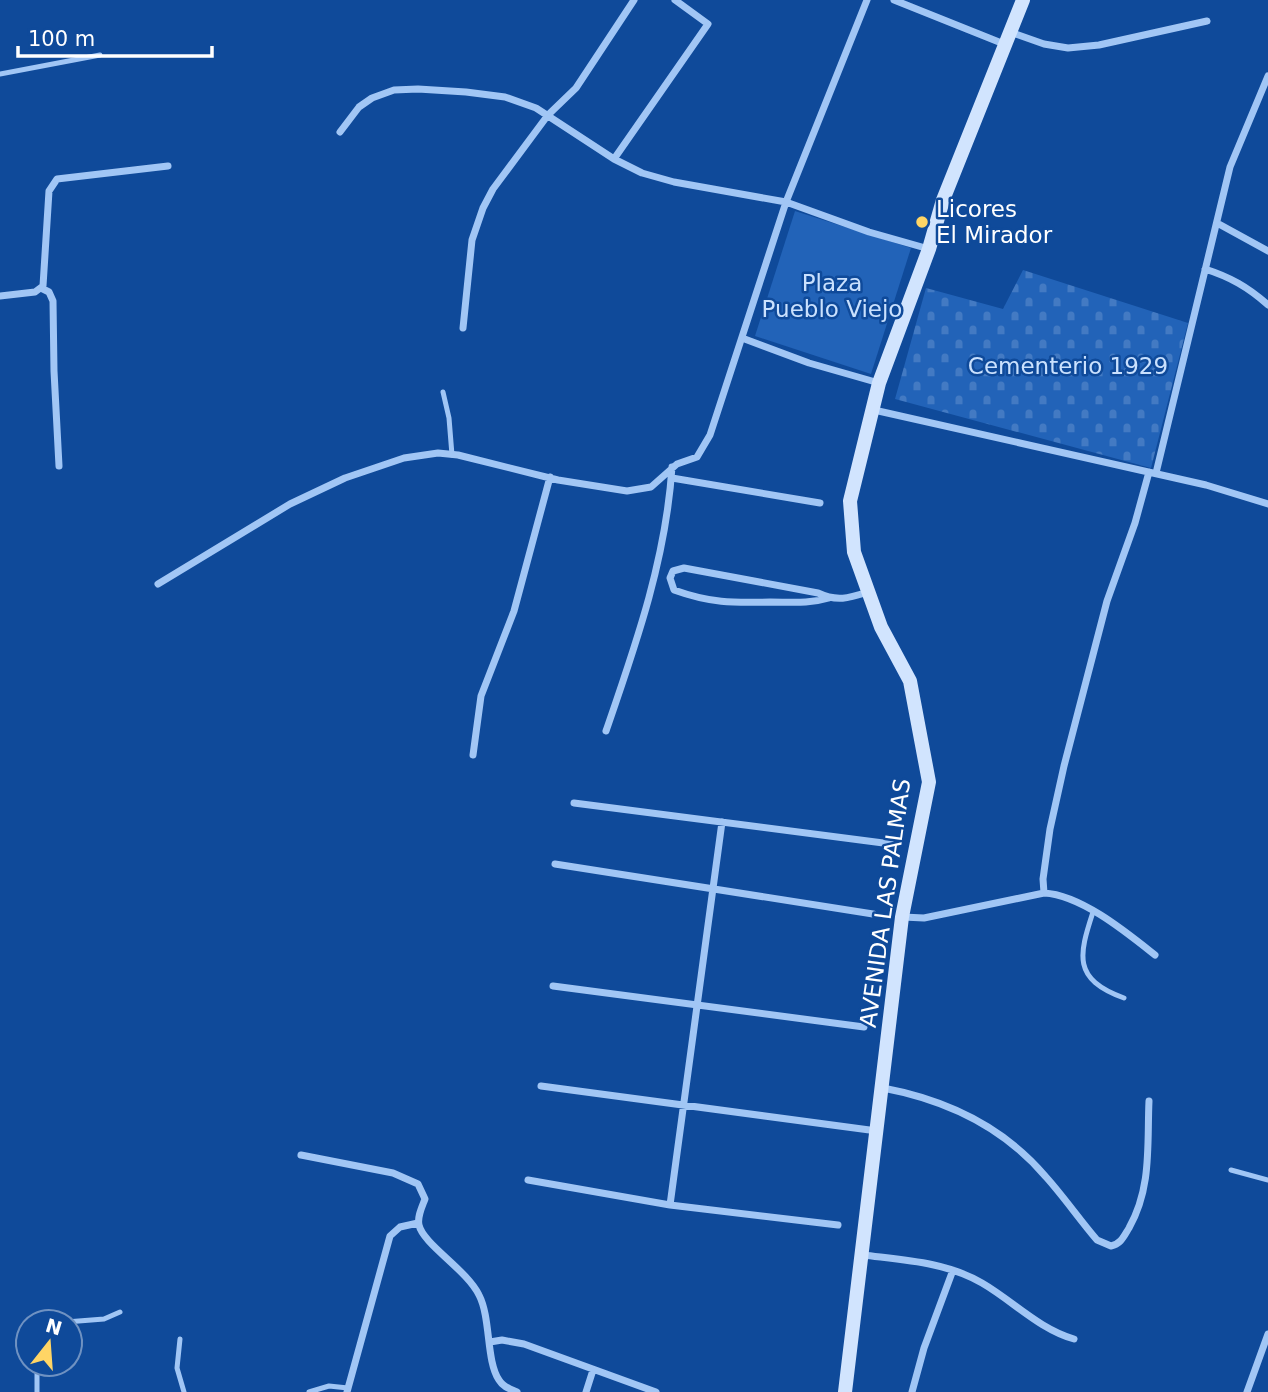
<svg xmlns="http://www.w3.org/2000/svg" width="1268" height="1392" viewBox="0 0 1268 1392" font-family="'DejaVu Sans',sans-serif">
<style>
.cemetery{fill:url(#cemetery-stones)}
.park{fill:#2263b8}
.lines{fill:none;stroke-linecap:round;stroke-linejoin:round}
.lane{stroke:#a1c6f5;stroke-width:5}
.street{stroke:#a1c6f5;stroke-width:7}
.secondary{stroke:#d1e4fe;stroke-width:14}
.poi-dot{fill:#ffd565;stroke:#0f4a9a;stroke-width:2.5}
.labels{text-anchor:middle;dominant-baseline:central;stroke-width:5;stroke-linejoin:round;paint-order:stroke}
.poi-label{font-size:23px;fill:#fff;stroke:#0f4a9a;text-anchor:start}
.park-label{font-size:23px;fill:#cae1fe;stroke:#0f4a9a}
.street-label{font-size:23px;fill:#fff;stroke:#0f4a9a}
</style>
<defs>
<pattern id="cemetery-stones" width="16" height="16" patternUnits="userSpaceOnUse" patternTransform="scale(1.75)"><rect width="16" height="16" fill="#2263b8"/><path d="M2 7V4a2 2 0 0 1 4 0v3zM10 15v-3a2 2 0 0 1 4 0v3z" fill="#437ac3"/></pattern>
</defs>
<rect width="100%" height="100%" fill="#0f4a9a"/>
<path class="cemetery" d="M 1023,270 L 1188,323 L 1151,468 L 895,399 L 926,288 L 1003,309 Z"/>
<path class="park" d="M 795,211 L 911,248 L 871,374 L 755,336 Z"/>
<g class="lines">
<path class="lane" d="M 0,74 L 100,55
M 443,392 L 449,418 L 452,455
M 1093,912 C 1079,955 1072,979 1124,998
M 1231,1170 L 1268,1180
M 66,1322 L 104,1319 L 120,1312
M 180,1339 L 177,1368 L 184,1392
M 37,1392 L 37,1364
M 309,1392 L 329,1386 L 348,1388"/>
<path class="street" d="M 894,0 L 1004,44
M 1010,32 L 1044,44 L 1068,48 L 1099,45 L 1207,21
M 340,132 L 359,107 L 372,98 L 394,90 L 418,89 L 466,92 L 505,97 L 536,108 L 614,159 L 642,173 L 674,182 L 786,202 L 869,232 L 929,249
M 614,159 L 708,24 L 675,0
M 1217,223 L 1268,251
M 1205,269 C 1230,277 1248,287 1268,305
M 41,288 L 49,292 L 53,301 L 54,371 L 59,466
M 0,296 L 35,292 L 43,286 L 49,191 L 57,179 L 168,166
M 463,328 L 472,240 L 483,208 L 493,189 L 548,115 L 576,88 L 634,0
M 742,338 L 809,363 L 879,383
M 874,410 L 1206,485 L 1268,504
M 1156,473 L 1230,167 L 1268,76
M 672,478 L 820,503
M 158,584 L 290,504 L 345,478 L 404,458 L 438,453 L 458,455 L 558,480 L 627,491 L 651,487 L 677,464 L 697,457 L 710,435 L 786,202 L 867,0
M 829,598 C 809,604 791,602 770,602 C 732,603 710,603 674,590 L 670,578 L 673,571 L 684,568 L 818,593 C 837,602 849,598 868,592
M 606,731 C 636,644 666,559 672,467
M 473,755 L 481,696 L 514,611 L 550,477
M 574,803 L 891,844
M 555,864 L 873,914
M 1044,893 L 1043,879 L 1050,829 L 1064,766 L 1107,601 L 1135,523 L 1149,472
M 903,917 L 924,918 L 1044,893 C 1081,895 1126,932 1155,955
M 553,986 L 864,1027
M 541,1086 L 877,1131
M 883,1088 C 947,1100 1003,1126 1046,1177 C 1064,1197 1079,1219 1097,1240 L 1111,1246 C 1121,1244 1124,1236 1129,1228 C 1152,1187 1147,1145 1149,1101
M 301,1155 L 393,1173 L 418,1184 L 425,1199 C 422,1207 417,1217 419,1225 C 423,1244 467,1270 479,1295 C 491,1318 486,1361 499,1380 C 503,1387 510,1389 517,1392
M 528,1180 L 670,1205 L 838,1225
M 670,1205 L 722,822
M 863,1255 C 903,1260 946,1262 982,1283 C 1013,1301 1039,1329 1074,1339
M 490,1342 L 502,1340 L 524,1344 L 656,1392
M 347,1392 L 390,1236 L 400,1227 L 418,1223
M 586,1392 L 593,1370
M 912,1392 L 924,1348 L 953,1270
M 1247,1392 L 1268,1334"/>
<path class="secondary" d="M 845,1392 L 902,917 L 929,782 L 910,681 L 881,627 L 854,552 L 850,501 L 879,383 L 929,249 L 943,200 L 1023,0"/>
</g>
<circle class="poi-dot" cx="922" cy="222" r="7"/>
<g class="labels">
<g class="poi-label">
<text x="936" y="209">Licores<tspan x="936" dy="26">El Mirador</tspan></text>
</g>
<g class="park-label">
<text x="832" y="283">Plaza<tspan x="832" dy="26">Pueblo Viejo</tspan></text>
<text x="1068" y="366">Cementerio 1929</text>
</g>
<g class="street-label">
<text transform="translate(885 903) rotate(-82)">AVENIDA LAS PALMAS</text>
</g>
</g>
<g transform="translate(49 1343) rotate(17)"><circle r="33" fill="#0f4a9a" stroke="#6f92c2" stroke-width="2"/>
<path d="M0-5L12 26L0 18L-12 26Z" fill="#ffd565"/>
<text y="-10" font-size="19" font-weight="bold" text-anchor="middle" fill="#ffffff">N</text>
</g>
<path d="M18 46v10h194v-10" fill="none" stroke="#ffffff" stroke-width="3.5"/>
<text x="28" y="46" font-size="21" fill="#ffffff" stroke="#0f4a9a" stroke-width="5" paint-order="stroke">100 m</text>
</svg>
